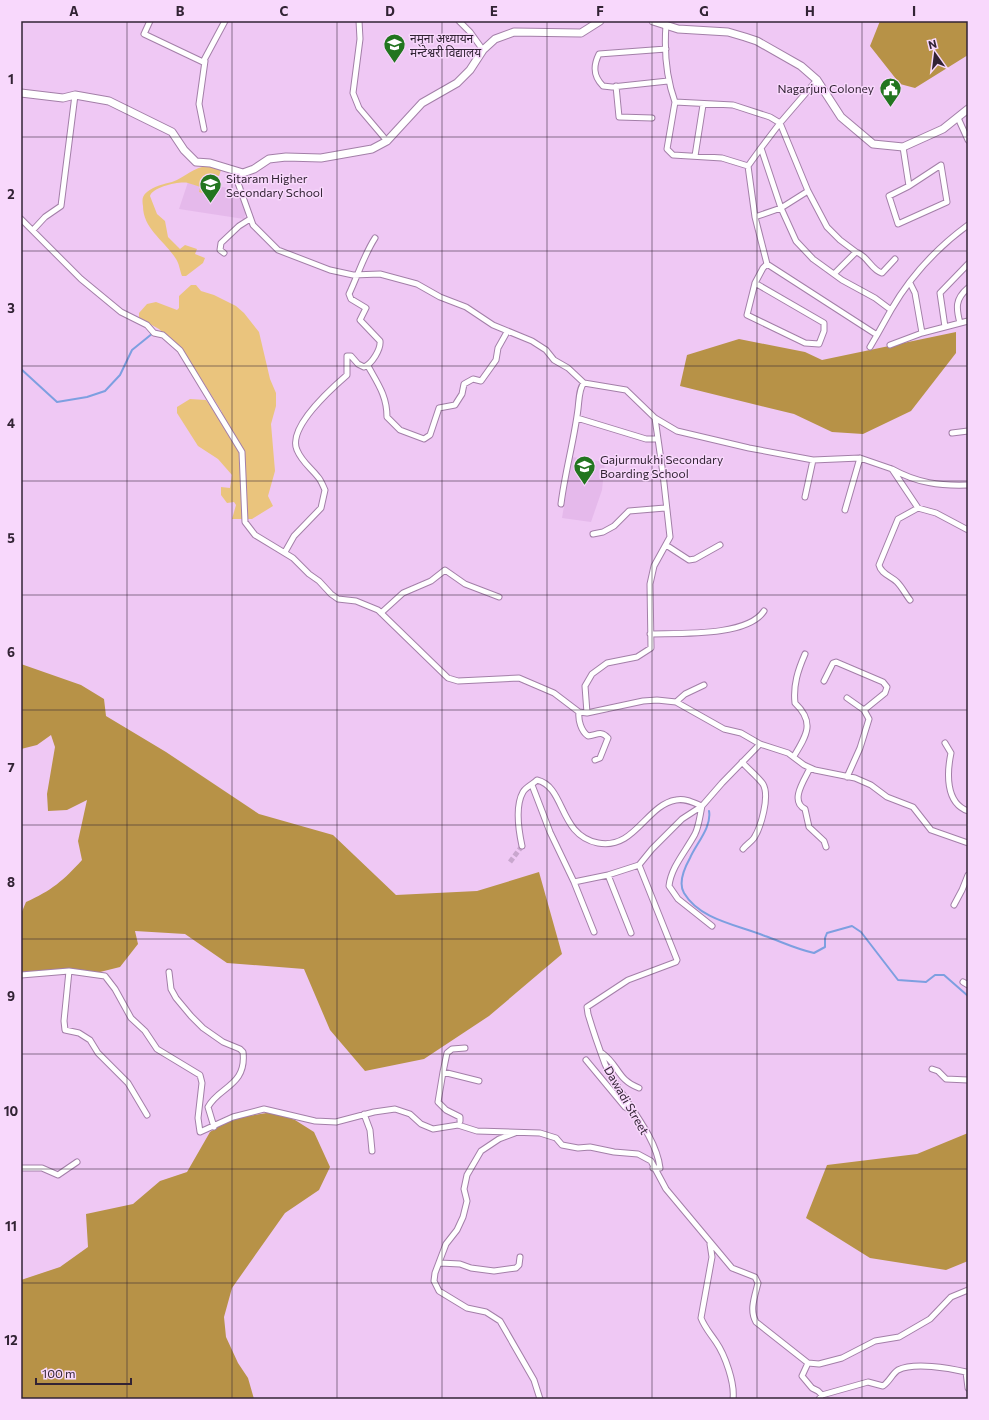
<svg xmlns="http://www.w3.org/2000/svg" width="989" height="1420" viewBox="0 0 989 1420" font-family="Commissioner,'Noto Sans Devanagari',sans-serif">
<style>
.built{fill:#e5b9eb}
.green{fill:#eac47d}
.forest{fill:#b79247}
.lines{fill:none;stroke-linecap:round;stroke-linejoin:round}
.stream{stroke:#7d9fe0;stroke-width:2}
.minor-tunnel{stroke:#c9a7ce;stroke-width:5;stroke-dasharray:5 2.5;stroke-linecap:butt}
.minor-casing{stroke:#a37fa8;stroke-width:7}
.secondary-casing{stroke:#a37fa8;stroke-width:9}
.minor{stroke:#fff;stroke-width:5}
.secondary{stroke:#fff;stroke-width:7}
.grid{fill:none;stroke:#322334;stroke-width:1;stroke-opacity:0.55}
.labels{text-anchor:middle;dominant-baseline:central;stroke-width:3;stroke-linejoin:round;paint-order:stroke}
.poi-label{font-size:12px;fill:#322334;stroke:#f8d8fc;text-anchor:start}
.street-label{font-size:12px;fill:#322334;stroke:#f8d8fc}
.neatline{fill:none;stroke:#322334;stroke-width:1.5}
.grid-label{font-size:13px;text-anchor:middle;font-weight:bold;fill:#322334}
</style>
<rect width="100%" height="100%" fill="#efc8f4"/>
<path class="built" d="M 188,182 L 201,187 L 199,192 L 213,196 L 216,185 L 237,191 L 241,196 L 246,212 L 244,219 L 179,209 Z
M 572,457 L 605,462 L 602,490 L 591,522 L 562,518 Z"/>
<path class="green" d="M 208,166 L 221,170 L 219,176 L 207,174 L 206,181 L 217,184 L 213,196 L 199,192 L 200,187 C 197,186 192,184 188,183 C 179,181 153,187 150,196 L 157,214 L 165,221 L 168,237 L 180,249 L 185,245 L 197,249 L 195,254 L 205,258 L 203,263 L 186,276 L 182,276 C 180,271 179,263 176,259 C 165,241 143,229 143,206 C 142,200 142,196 147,192 C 154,186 164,184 172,182 C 186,177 193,167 208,166 Z
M 191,285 L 196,285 L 201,291 L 214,295 L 236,306 L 244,313 L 259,332 L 270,379 L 276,393 L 276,406 L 271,424 L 275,471 L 268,496 L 273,506 L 252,519 L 232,519 L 236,505 L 234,502 L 227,503 L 221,495 L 221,487 L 230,488 L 232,475 L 218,459 L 198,446 L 177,413 L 177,407 L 190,399 L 206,400 L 217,415 L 222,412 L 184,352 L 159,329 L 139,318 L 139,313 L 147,304 L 156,302 L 177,310 L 179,308 L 179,296 Z"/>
<path class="forest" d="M 880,21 L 968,21 L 968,55 L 915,88 L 900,84 L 870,46 Z
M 956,332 L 956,353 L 911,411 L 863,434 L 832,432 L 794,414 L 680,386 L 687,355 L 739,339 L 805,352 L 822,360 Z
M 21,664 L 81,685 L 104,699 L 106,716 L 166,752 L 259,814 L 333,835 L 396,895 L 477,891 L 539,872 L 562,954 L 489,1016 L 424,1059 L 365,1071 L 330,1030 L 304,969 L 227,963 L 185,934 L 135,931 L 138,944 L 120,967 L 100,972 L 46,972 L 21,976 L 21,914 L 26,902 C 51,891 64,880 82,860 L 78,841 L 87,800 L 67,810 L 48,811 L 47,794 L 55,747 L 51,735 L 37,745 L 21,749 Z
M 273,1112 L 295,1120 L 314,1132 L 330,1167 L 319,1190 L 285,1213 L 232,1288 L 224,1317 L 226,1337 L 238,1363 L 248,1378 L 254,1399 L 21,1399 L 21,1280 L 60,1267 L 88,1247 L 86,1214 L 133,1204 L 160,1181 L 187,1172 L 210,1132 L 230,1119 Z
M 968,1133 L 968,1261 L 946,1270 L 870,1258 L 806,1218 L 827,1165 L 917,1154 Z"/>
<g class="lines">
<path class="stream" d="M 21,369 L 57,402 L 87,397 L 105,391 L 120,375 L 132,350 L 153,333
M 709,811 C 712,827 696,844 690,858 C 685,867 678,883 684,893 C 700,920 738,925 765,936 C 782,942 796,949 814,953 L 825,947 L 825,938 L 827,933 L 852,926 L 861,932 L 898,980 L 926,982 L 935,975 L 944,975 L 968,996"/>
<path class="minor-tunnel" d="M 510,862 L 522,846"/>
<defs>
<path id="minor" d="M 150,21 L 144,34 L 203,62 L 225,21
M 359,21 L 360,39 L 353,93 L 359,108 L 387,141
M 459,21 L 470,32 L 483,50
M 666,25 C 664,52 666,77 675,102 L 733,105 L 770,117 L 780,123 L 808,191
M 666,49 L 599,54 C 593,66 593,76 603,86 L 612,87 L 668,81
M 616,86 L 619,117 L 652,118
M 675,102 L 667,149 L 673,155 L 722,158 L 748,166
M 958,118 L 968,140
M 204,129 L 199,104 L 205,61
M 903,147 L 909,186 L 889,196 L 898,224 L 947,202 L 941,165 L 909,186
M 761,148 L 780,123 L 817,80
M 695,156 L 703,105
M 240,172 L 238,183 L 253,225 L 278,250 L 330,270 L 353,275 L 380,274 L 417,284 L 440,297 L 466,307 L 493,325 L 532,341 L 546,350 L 554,360 L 568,368 L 584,383 L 626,390 L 655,418 L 677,431 L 749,448 L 813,460 L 860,458 L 892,469
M 755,217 L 748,166 L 761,148 L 781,208 L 808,191 L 827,227 L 840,240 L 856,252 L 834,274
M 21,219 L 81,279 L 121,312 L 147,325 L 154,333 L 163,335 L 180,350 L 242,452 L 245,522 L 255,535 L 293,558 L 309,574 L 319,581 L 331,594 L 338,599 L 356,601 L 378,610 L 448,678 L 458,681 L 519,678 L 554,693 L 579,712 L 587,713 L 643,701 L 657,700 L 676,702 L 724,729 L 741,733 L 760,744 L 788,753 L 804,765 L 815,770 L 855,778 L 871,785 L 887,797 L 913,807 L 931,830 L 968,843
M 33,230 L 45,217 L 61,206 L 75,95
M 856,252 C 868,256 871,270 882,273 L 895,259
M 224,253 L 220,250 L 221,243 L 239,226 L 250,219
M 755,283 L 747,315 L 805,343 L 819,344 L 824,331 L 824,323 L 755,283 L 763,268 L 767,264
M 910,283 L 915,293 L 922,333
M 960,323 C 956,308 955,299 968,288
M 945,327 L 940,293 L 968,264
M 877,335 L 891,310
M 890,345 L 922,333 L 968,321
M 870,347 L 877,335 L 767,264 L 755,217 L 781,208 L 796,241 L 813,259 L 842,280 L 875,298 L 891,310 C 910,277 938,247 968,225
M 368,366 C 378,384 387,396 387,417 L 400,430 L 424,439 L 430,435 L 439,408 L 455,405 L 462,394 L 464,384 L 473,379 L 481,381 L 496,360 L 498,348 L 507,332
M 577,418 L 646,439 L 657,439
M 952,433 L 968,431
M 968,485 C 940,486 917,483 892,469 L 918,508 L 936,513 L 968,530
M 805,497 L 813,460
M 561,504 C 565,472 574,441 578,409 C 579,401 579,388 584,383
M 845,510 L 860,458
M 593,534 L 603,532 L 614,526 L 629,511 L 665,508
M 666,545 L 689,560 L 695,559 L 720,545
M 285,552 L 294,536 L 321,508 L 325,490 C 323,486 321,480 318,477 C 310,467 302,462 297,450 C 287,428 332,388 347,375 L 347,356 L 351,356 L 358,364 L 364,367 C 372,364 381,349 380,341 L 360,320 L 366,308 L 351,299 L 349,294 C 358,275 364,255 375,238
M 910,600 C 906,595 902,587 897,582 C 891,576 881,574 879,565 L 898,519 L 918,508
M 381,613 L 403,593 L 431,581 L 445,570 L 465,584 L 499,597
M 650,634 C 678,633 747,637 764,611
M 824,681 L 833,663 L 836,662 L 883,682 L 887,687 L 885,693 L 864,710
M 847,698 L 864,710 L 869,719 L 860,748 L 847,777
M 676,702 L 685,694 L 704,685
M 579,712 C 578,720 581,731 588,736 C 597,735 601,730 608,738 L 600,758 L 595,760
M 587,713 L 585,686 L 592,674 L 607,663 L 637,657 L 651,648 L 650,584 L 654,566 L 670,537 L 663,474 L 655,418
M 945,743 L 951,753 C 947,772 945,803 968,811
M 794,756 C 807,735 815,722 795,703 C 793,685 798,670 805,654
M 742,762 C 748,769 758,777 763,784 C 770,796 761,827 754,838 C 751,842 746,845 743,849
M 810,768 C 805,779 789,801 805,809 L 809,827 L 824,841 L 826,847
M 532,785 L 550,832 L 574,882 L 608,875 L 639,865
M 522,846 C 519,832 515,806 523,792 C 526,787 532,785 537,780 C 566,787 558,835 598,843 C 635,850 646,805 676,800 C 686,798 694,803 702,806 C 700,815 699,826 695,834 C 686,851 671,867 669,886 L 678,899 L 712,926
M 608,875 L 631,933
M 574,882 L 594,932
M 954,905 L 962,890 L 968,875
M 69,971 L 64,1021 L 65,1030 L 79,1033 L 90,1040 L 98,1053 L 128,1083 L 147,1115
M 169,972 L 171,989 L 176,998 L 191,1016 L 203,1028 L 223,1042 L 240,1049 L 243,1052 C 247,1086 218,1087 208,1107 L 214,1127
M 21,975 L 69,971 L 105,976 L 115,989 L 131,1018 L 145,1031 L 157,1049 L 200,1075 L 202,1083 L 198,1118 L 200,1132 L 233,1117 L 264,1109 L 315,1121 L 336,1122 L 374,1112 L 395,1109 L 410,1114 L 421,1124 L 433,1129 L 458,1125 L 477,1131 L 540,1133 L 556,1138 L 562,1145 L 578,1148 L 590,1147 L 614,1152 L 638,1154 L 651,1161 L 666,1189 L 732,1268 L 755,1277 L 758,1283 C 755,1296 749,1310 756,1322 L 808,1363 L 819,1364 L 842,1358 L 875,1341 L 899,1337 L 930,1319 L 951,1297 L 968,1290
M 963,982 L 968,985
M 602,1053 C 619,1065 617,1080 639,1088
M 586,1060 L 625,1107 L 634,1112
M 932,1069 L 938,1071 L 946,1079 L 968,1080
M 443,1072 L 447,1053 L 452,1049 L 465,1048
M 364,1114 L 370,1130 L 372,1151
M 460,1121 L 460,1117 L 446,1110 L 438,1102 L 443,1072 L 479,1081
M 515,1133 L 499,1139 L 481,1151 L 467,1175 L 464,1189 L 467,1201 L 463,1217 L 457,1230 L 446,1244 L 435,1273 L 434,1281 L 439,1291 L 467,1308 L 486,1312 L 500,1321 L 534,1380 L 540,1399
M 21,1168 L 42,1168 L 58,1175 L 77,1162
M 653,1168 L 660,1168 C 656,1133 619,1096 605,1064 C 599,1048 593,1031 588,1014 L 587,1007 L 628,980 L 676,962 L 677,960 L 639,865 L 652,849 L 682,819 L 702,806 L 722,783 L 760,744
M 710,1244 L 712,1257 L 701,1318 C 705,1328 710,1333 716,1342 C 725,1355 735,1383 733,1399
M 440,1263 L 460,1264 L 471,1268 L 494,1271 L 516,1268 L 519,1265 L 520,1257
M 808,1363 L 802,1376 L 812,1388 L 818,1391 L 822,1395
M 819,1399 L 822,1395 L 868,1382 L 883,1386 C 890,1381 892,1374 898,1370 C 914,1362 949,1368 966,1372 L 968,1388"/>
<path id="secondary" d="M 653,21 L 678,29 L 728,32 L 745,37 L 757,41 L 801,66 L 817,80 L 841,117 L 873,144 L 903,147 L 943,129 L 968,109
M 21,93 L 63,98 L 75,95 L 109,101 L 172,132 L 184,150 L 196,162 L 210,163 L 243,173 L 254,169 L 269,159 L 286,157 L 321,158 L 372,149 L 387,141 L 422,103 L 457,83 L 470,70 L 483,50 L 495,39 L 514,32 L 581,33 L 600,21"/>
</defs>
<use href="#minor" class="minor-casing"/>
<use href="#secondary" class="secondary-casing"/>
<use href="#minor" class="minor"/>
<use href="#secondary" class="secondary"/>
</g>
<path class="grid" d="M 127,21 L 127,1399M 232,21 L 232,1399M 337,21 L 337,1399M 442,21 L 442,1399M 547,21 L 547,1399M 652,21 L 652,1399M 757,21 L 757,1399M 862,21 L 862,1399M 21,137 L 968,137M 21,251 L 968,251M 21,366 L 968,366M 21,481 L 968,481M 21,595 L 968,595M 21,710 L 968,710M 21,825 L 968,825M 21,939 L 968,939M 21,1054 L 968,1054M 21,1169 L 968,1169M 21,1283 L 968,1283"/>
<defs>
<symbol id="school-pin" viewBox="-11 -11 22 30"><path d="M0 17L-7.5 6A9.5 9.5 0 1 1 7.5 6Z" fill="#22751f" stroke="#f8d8fc"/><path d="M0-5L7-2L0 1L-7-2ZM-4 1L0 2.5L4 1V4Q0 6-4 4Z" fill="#fff"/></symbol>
<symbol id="civic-pin" viewBox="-11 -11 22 30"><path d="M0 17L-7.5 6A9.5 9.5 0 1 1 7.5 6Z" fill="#22751f" stroke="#f8d8fc"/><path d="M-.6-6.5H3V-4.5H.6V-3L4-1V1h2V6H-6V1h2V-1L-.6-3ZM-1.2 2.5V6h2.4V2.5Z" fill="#fff"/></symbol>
</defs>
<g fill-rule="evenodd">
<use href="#school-pin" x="382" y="32" width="25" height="34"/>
<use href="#civic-pin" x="878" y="76" width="25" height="34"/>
<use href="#school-pin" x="198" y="172" width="25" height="34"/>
<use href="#school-pin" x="572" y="454" width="25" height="34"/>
</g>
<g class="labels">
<g class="poi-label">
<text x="410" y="38">नमुना अध्यायन<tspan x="410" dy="14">मन्टेश्वरी विद्यालय</tspan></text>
<text x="874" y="88" text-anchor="end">Nagarjun Coloney</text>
<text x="226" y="178">Sitaram Higher<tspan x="226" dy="14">Secondary School</tspan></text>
<text x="600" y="459">Gajurmukhi Secondary<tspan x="600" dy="14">Boarding School</tspan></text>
</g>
<g class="street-label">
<text transform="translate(627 1100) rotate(60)">Dawadi Street</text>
</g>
</g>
<rect width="989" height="1420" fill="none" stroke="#f8d8fc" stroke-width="44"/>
<g transform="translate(935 54) rotate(346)" stroke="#f8d8fc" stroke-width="3" paint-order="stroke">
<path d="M0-3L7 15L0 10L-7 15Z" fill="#322334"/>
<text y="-6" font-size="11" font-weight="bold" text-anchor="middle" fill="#322334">N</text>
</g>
<path d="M36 1378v6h95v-6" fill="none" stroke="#322334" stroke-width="2"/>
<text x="42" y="1378" font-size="12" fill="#322334" stroke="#f8d8fc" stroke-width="3" paint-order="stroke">100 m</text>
<rect x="22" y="22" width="945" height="1376" class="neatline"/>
<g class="grid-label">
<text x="74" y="16">A</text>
<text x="180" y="16">B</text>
<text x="284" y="16">C</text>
<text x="390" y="16">D</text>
<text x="494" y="16">E</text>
<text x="600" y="16">F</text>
<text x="704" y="16">G</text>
<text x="810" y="16">H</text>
<text x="914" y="16">I</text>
<text x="11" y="84">1</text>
<text x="11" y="199">2</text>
<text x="11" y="313">3</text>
<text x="11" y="428">4</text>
<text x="11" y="543">5</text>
<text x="11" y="657">6</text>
<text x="11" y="772">7</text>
<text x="11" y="887">8</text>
<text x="11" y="1001">9</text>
<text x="11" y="1116">10</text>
<text x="11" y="1231">11</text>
<text x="11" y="1345">12</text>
</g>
</svg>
